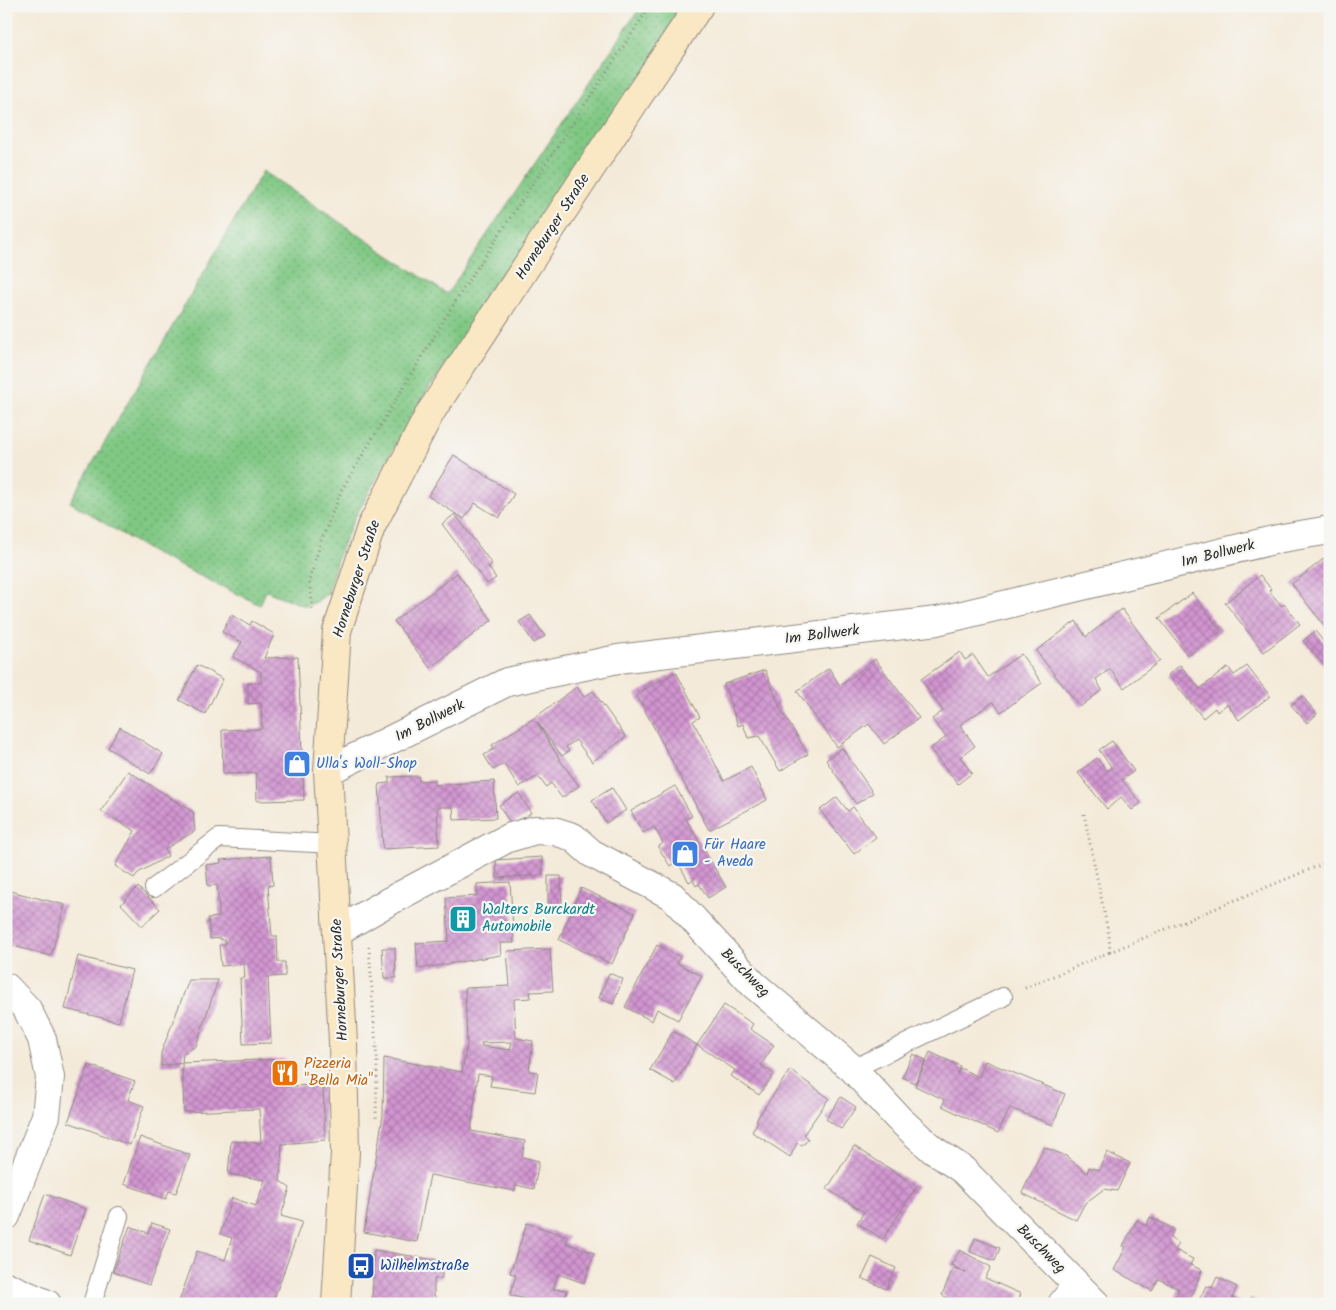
<svg xmlns="http://www.w3.org/2000/svg" width="1336" height="1310" viewBox="0 0 1336 1310" font-family="Kalam,sans-serif">
<style>
.grass{fill:url(#grass-dots);stroke:#567a58}
.building{fill:url(#building-cross-hatch);fill-rule:evenodd}
.lines{fill:none;stroke-linecap:round;stroke-linejoin:round}
.lane-casing{stroke:#908a82;stroke-width:20}
.street-casing{stroke:#908a82;stroke-width:30}
.secondary-casing{stroke:#908a82;stroke-width:30}
.path{stroke:#908a82;stroke-width:3;stroke-dasharray:1 4;stroke-linecap:butt}
.lane{stroke:#fff;stroke-width:18}
.street{stroke:#fff;stroke-width:28}
.secondary{stroke:#fae7c3;stroke-width:28}
.labels{text-anchor:middle;dominant-baseline:central;stroke-width:4.5;stroke-linejoin:round;paint-order:stroke}
.street-label{font-size:15px;fill:#2b2b2b;stroke:#f6f6f2}
.shop-label{font-size:15px;fill:#366cbe;stroke:#f6f6f2;text-anchor:start}
.culture-label{font-size:15px;fill:#0d838f;stroke:#f6f6f2;text-anchor:start}
.food-label{font-size:15px;fill:#c56008;stroke:#f6f6f2;text-anchor:start}
.transit-label{font-size:15px;fill:#164399;stroke:#f6f6f2;text-anchor:start}
</style>
<defs>
<pattern id="grass-dots" width="8" height="8" patternUnits="userSpaceOnUse" patternTransform="scale(1.25)"><rect width="8" height="8" fill="#80c884"/><path d="M2 2h.1M6 6h.1" fill="none" stroke="#69a36c" stroke-width="1.8" stroke-linecap="round"/></pattern>
<pattern id="building-cross-hatch" width="8" height="8" patternUnits="userSpaceOnUse" patternTransform="scale(1.25)"><rect width="8" height="8" fill="#d295d1"/><path d="M0 0l8 8M0 8l8-8" fill="none" stroke="#ab7aaa"/></pattern>
</defs>
<rect width="100%" height="100%" fill="#f6f6f2"/>
<filter id="ink" filterUnits="userSpaceOnUse"><feTurbulence type="fractalNoise" baseFrequency=".02" numOctaves="2"/><feDisplacementMap in="SourceGraphic" scale="10" xChannelSelector="R" yChannelSelector="G"/><feConvolveMatrix kernelMatrix="1 2 1 2 8 2 1 2 1" color-interpolation-filters="sRGB"/></filter>
<filter id="wash" filterUnits="userSpaceOnUse"><feTurbulence type="fractalNoise" baseFrequency=".0096" numOctaves="4" result="noise"/><feDisplacementMap in="SourceGraphic" scale="20" xChannelSelector="R" yChannelSelector="G"/><feGaussianBlur stdDeviation="1.12" result="paint"/><feColorMatrix in="noise" values="0 0 0 0 0 0 0 0 0 0 0 0 0 0 0 0 0 1.4 0 .05"/><feComposite in="paint" operator="in"/></filter>
<g filter="url(#wash)">
<rect width="100%" height="100%" fill="#f4ead9"/>
<path class="grass" d="M 641,6 L 698,6 L 636,96 L 421,400 L 354,519 L 338,556 L 328,593 L 316,602 L 305,606 L 266,591 L 260,605 L 153,553 L 70,502 L 263,171 L 447,294 Z"/>
<g id="blocks">
<path class="building" d="M 454,455 L 514,494 L 499,518 L 475,503 L 464,519 L 428,496 Z
M 455,514 L 492,564 L 488,567 L 496,578 L 487,584 L 442,524 Z
M 1327,556 L 1330,559 L 1330,633 L 1292,584 Z
M 457,573 L 492,620 L 430,668 L 394,621 Z
M 1260,575 L 1271,589 L 1269,591 L 1282,606 L 1284,604 L 1300,624 L 1264,652 L 1225,603 Z
M 1192,593 L 1221,631 L 1188,656 L 1159,618 Z
M 1122,609 L 1160,661 L 1124,688 L 1110,669 L 1096,679 L 1102,690 L 1080,707 L 1036,651 L 1076,621 L 1086,637 Z
M 231,615 L 250,625 L 252,621 L 274,634 L 264,658 L 298,657 L 304,800 L 257,801 L 256,773 L 223,774 L 222,730 L 262,729 L 261,703 L 248,704 L 248,683 L 261,683 L 261,672 L 233,657 L 242,642 L 222,632 Z
M 530,615 L 545,636 L 534,643 L 519,622 Z
M 1315,631 L 1330,649 L 1330,664 L 1326,667 L 1303,641 Z
M 960,652 L 965,660 L 973,655 L 988,677 L 1021,654 L 1042,683 L 1001,712 L 993,702 L 960,725 L 975,746 L 960,757 L 972,773 L 958,784 L 930,749 L 946,737 L 932,719 L 943,711 L 921,679 Z
M 875,659 L 919,718 L 884,744 L 869,724 L 837,747 L 797,691 L 829,668 L 840,686 Z
M 197,665 L 223,679 L 205,714 L 179,700 Z
M 1180,665 L 1200,689 L 1228,667 L 1234,675 L 1247,666 L 1270,696 L 1239,720 L 1227,704 L 1217,712 L 1215,708 L 1203,718 L 1168,675 Z
M 765,670 L 781,710 L 808,754 L 780,771 L 759,736 L 748,738 L 743,724 L 738,726 L 724,684 Z
M 676,672 L 700,717 L 693,721 L 724,781 L 751,767 L 767,800 L 709,830 L 636,694 Z
M 577,687 L 584,697 L 593,691 L 626,737 L 592,762 L 576,740 L 566,747 L 569,751 L 562,756 L 537,722 L 560,760 L 579,786 L 562,798 L 551,783 L 546,787 L 538,776 L 519,787 L 504,764 L 493,770 L 484,755 L 494,749 L 492,745 L 534,718 Z
M 1302,696 L 1317,714 L 1307,723 L 1291,705 Z
M 120,727 L 163,754 L 150,774 L 108,748 Z
M 1112,741 L 1134,771 L 1122,780 L 1141,803 L 1132,810 L 1121,797 L 1107,809 L 1078,773 L 1097,758 L 1107,771 L 1112,768 L 1099,750 Z
M 842,748 L 873,793 L 856,804 L 826,760 Z
M 128,771 L 193,812 L 195,831 L 165,849 L 168,856 L 138,873 L 134,878 L 115,866 L 135,831 L 101,811 Z
M 418,776 L 419,781 L 435,780 L 435,785 L 494,781 L 496,818 L 454,820 L 453,807 L 437,807 L 439,846 L 383,849 L 379,784 L 389,783 L 389,777 Z
M 675,786 L 692,816 L 686,819 L 726,887 L 708,898 L 699,884 L 696,886 L 693,880 L 689,882 L 677,861 L 670,866 L 658,847 L 663,843 L 654,827 L 643,833 L 631,811 Z
M 612,788 L 626,810 L 606,823 L 592,800 Z
M 519,793 L 531,813 L 511,825 L 499,805 Z
M 837,797 L 848,811 L 853,807 L 876,837 L 854,854 L 820,810 Z
M 271,856 L 273,885 L 268,886 L 272,936 L 277,936 L 278,962 L 285,962 L 285,976 L 268,977 L 271,1043 L 243,1044 L 240,978 L 245,978 L 244,964 L 221,966 L 219,945 L 225,945 L 225,940 L 221,940 L 220,938 L 210,939 L 208,918 L 219,917 L 219,912 L 217,885 L 208,886 L 206,865 L 221,863 L 220,860 Z
M 542,857 L 543,875 L 497,878 L 496,860 Z
M 548,876 L 561,876 L 562,907 L 548,907 Z
M 510,882 L 514,943 L 500,943 L 501,955 L 418,969 L 416,943 L 449,941 L 446,898 L 477,896 L 477,884 Z
M 138,887 L 160,909 L 142,926 L 121,904 Z
M 581,888 L 635,913 L 612,964 L 559,940 Z
M 6,890 L 65,905 L 51,956 L 6,944 Z
M 657,945 L 680,957 L 677,963 L 702,976 L 678,1020 L 657,1009 L 652,1021 L 625,1007 Z
M 382,948 L 395,948 L 396,978 L 384,978 Z
M 550,949 L 553,991 L 530,992 L 531,998 L 514,999 L 516,1038 L 533,1041 L 529,1071 L 538,1072 L 535,1092 L 490,1086 L 492,1076 L 478,1074 L 471,1131 L 525,1141 L 522,1157 L 539,1161 L 534,1189 L 516,1185 L 515,1191 L 430,1175 L 417,1242 L 364,1232 L 383,1115 L 384,1058 L 462,1072 L 467,1044 L 465,988 L 510,986 L 507,951 ZM 512,1042 L 510,1050 L 482,1046 L 481,1043 Z
M 78,956 L 132,970 L 119,1022 L 65,1009 Z
M 609,973 L 623,979 L 613,1004 L 599,998 Z
M 189,980 L 218,980 L 196,1046 L 183,1053 L 182,1063 L 161,1066 L 161,1053 Z
M 724,1005 L 753,1024 L 750,1029 L 774,1045 L 761,1065 L 774,1074 L 759,1095 L 731,1076 L 735,1070 L 697,1045 Z
M 673,1031 L 697,1045 L 675,1084 L 650,1070 Z
M 930,1052 L 960,1066 L 957,1074 L 960,1068 L 979,1077 L 985,1061 L 1065,1094 L 1053,1125 L 1010,1108 L 998,1133 L 942,1106 L 945,1100 L 915,1086 Z
M 913,1054 L 926,1060 L 915,1083 L 902,1077 Z
M 286,1059 L 288,1086 L 323,1085 L 325,1140 L 282,1144 L 280,1181 L 290,1188 L 281,1216 L 302,1222 L 272,1304 L 178,1304 L 197,1251 L 225,1260 L 232,1238 L 220,1234 L 232,1198 L 256,1206 L 265,1180 L 228,1174 L 231,1141 L 261,1143 L 259,1109 L 184,1112 L 182,1063 Z
M 89,1065 L 135,1081 L 128,1100 L 144,1106 L 130,1145 L 68,1122 Z
M 790,1070 L 829,1098 L 804,1134 L 808,1139 L 805,1143 L 801,1145 L 797,1143 L 790,1157 L 752,1132 L 758,1121 L 756,1120 Z
M 841,1097 L 856,1107 L 841,1129 L 826,1119 Z
M 140,1137 L 190,1155 L 176,1193 L 169,1191 L 166,1199 L 124,1184 Z
M 854,1146 L 917,1186 L 883,1239 L 857,1223 L 864,1212 L 827,1189 Z
M 1044,1147 L 1066,1156 L 1087,1173 L 1089,1167 L 1099,1170 L 1107,1152 L 1130,1163 L 1117,1191 L 1104,1189 L 1085,1203 L 1076,1220 L 1022,1193 Z
M 45,1194 L 86,1209 L 70,1255 L 29,1240 Z
M 1150,1217 L 1174,1229 L 1170,1238 L 1179,1244 L 1175,1250 L 1193,1259 L 1190,1265 L 1202,1270 L 1188,1304 L 1173,1304 L 1179,1289 L 1159,1279 L 1152,1291 L 1114,1270 L 1126,1247 L 1123,1246 L 1137,1220 L 1146,1226 Z
M 152,1223 L 170,1229 L 149,1285 L 113,1272 L 130,1226 L 148,1233 Z
M 527,1223 L 568,1237 L 566,1243 L 594,1253 L 584,1283 L 558,1274 L 553,1289 L 567,1290 L 564,1304 L 543,1304 L 510,1295 L 516,1275 L 510,1273 Z
M 975,1238 L 1000,1248 L 995,1261 L 970,1252 Z
M 374,1250 L 442,1261 L 442,1278 L 434,1279 L 434,1295 L 441,1304 L 372,1304 Z
M 960,1250 L 991,1267 L 985,1278 L 1021,1294 L 1016,1304 L 944,1304 L 944,1301 L 952,1302 L 953,1301 L 942,1295 L 953,1268 L 966,1273 L 951,1265 Z
M 872,1257 L 896,1268 L 886,1289 L 862,1278 Z
M 1217,1277 L 1237,1287 L 1232,1298 L 1245,1304 L 1197,1304 L 1206,1286 L 1212,1288 Z
M 1251,1298 L 1263,1304 L 1248,1304 Z"/>
</g>
</g>
<g filter="url(#ink)">
<use href="#blocks" fill-opacity="0" stroke="#908a82" stroke-width="1"/>
<g class="lines">
<defs>
<path id="lane" d="M 154,888 L 219,838 L 333,844
M 853,1069 L 1003,997
M 92,1304 L 119,1216"/>
<path id="street" d="M 328,771 L 507,682 L 618,659 L 937,621 L 1282,538 L 1330,530
M 338,931 L 388,902 L 508,838 L 535,830 L 554,831 L 573,837 L 591,853 L 672,896 L 753,984 L 853,1069 L 898,1118 L 932,1149 L 963,1170 L 1096,1304
M 6,987 L 27,1009 L 42,1039 L 50,1077 L 46,1116 L 6,1216
M 6,1286 L 47,1304
M 1062,1304 L 1077,1285"/>
<path id="secondary" d="M 336,1304 L 345,1152 L 343,1042 L 328,771 L 337,631 L 371,527 L 430,413 L 637,98 L 699,6"/>
</defs>
<use href="#lane" class="lane-casing"/>
<use href="#street" class="street-casing"/>
<use href="#secondary" class="secondary-casing"/>
<path class="path" d="M 313,609 L 309,582 L 321,541 L 342,489 L 458,297 L 650,6
M 1084,814 L 1109,936 L 1110,952 L 1330,861
M 369,947 L 377,1062 L 376,1120
M 1025,988 L 1110,952"/>
<use href="#lane" class="lane"/>
<use href="#street" class="street"/>
<use href="#secondary" class="secondary"/>
</g>
</g>
<defs>
<symbol id="shop-square" viewBox="-11 -11 22 22"><rect x="-9" y="-9" width="18" height="18" rx="4" fill="#3f7fe0" stroke="#f6f6f2"/><path d="M-5-2.5h2.3a2.7 3.5 0 0 1 5.4 0H5L5.5 6h-11ZM-1.5-2.5h3a1.5 2.3 0 0 0-3 0Z" fill="#fff"/></symbol>
<symbol id="building-square" viewBox="-11 -11 22 22"><rect x="-9" y="-9" width="18" height="18" rx="4" fill="#0f9aa8" stroke="#f6f6f2"/><path d="M-4-6H4V6H1V3H-1V6H-4ZM-2.5-4.3h1.7v1.8h-1.7ZM.8-4.3h1.7v1.8H.8ZM-2.5-1h1.7V.8h-1.7ZM.8-1h1.7V.8H.8Z" fill="#fff"/></symbol>
<symbol id="restaurant-square" viewBox="-11 -11 22 22"><rect x="-9" y="-9" width="18" height="18" rx="4" fill="#e8710a" stroke="#f6f6f2"/><path d="M-5-6h1v4h1v-4h1v4h1v-4h1v5L-1.5 .5V6h-2V.5L-5-1ZM5-6V6H3V1.5H1.5Q1.5-4 5-6Z" fill="#fff"/></symbol>
<symbol id="bus-square" viewBox="-11 -11 22 22"><rect x="-9" y="-9" width="18" height="18" rx="4" fill="#1a4fb4" stroke="#f6f6f2"/><path d="M-5-6H5V4H4V6H2V4H-2V6H-4V4H-5ZM-3.5-4V0h7V-4ZM-3.5 1.2v1.5H-2V1.2ZM2 1.2v1.5H3.5V1.2Z" fill="#fff"/></symbol>
</defs>
<g fill-rule="evenodd">
<use href="#shop-square" x="281" y="748" width="32" height="32"/>
<use href="#shop-square" x="669" y="838" width="32" height="32"/>
<use href="#building-square" x="447" y="903" width="32" height="32"/>
<use href="#restaurant-square" x="269" y="1057" width="32" height="32"/>
<use href="#bus-square" x="345" y="1250" width="32" height="32"/>
</g>
<g class="labels">
<g class="street-label">
<text transform="translate(553 227) rotate(-57)">Horneburger Straße</text>
<text transform="translate(1218 554) rotate(-14)">Im Bollwerk</text>
<text transform="translate(357 579) rotate(-72)">Horneburger Straße</text>
<text transform="translate(822 635) rotate(-7)">Im Bollwerk</text>
<text transform="translate(430 721) rotate(-27)">Im Bollwerk</text>
<text transform="translate(745 973) rotate(45)">Buschweg</text>
<text transform="translate(340 980) rotate(-93)">Horneburger Straße</text>
<text transform="translate(1041 1249) rotate(45)">Buschweg</text>
</g>
<g class="shop-label">
<text x="316" y="764">Ulla's Woll-Shop</text>
<text x="704" y="845">Für Haare<tspan x="704" dy="17">- Aveda</tspan></text>
</g>
<g class="culture-label">
<text x="482" y="910">Walters Burckardt<tspan x="482" dy="17">Automobile</tspan></text>
</g>
<g class="food-label">
<text x="304" y="1064">Pizzeria<tspan x="304" dy="17">"Bella Mia"</tspan></text>
</g>
<g class="transit-label">
<text x="380" y="1266">Wilhelmstraße</text>
</g>
</g>
<rect width="1336" height="1310" fill="none" stroke="#f6f6f2" stroke-width="25"/>
</svg>
